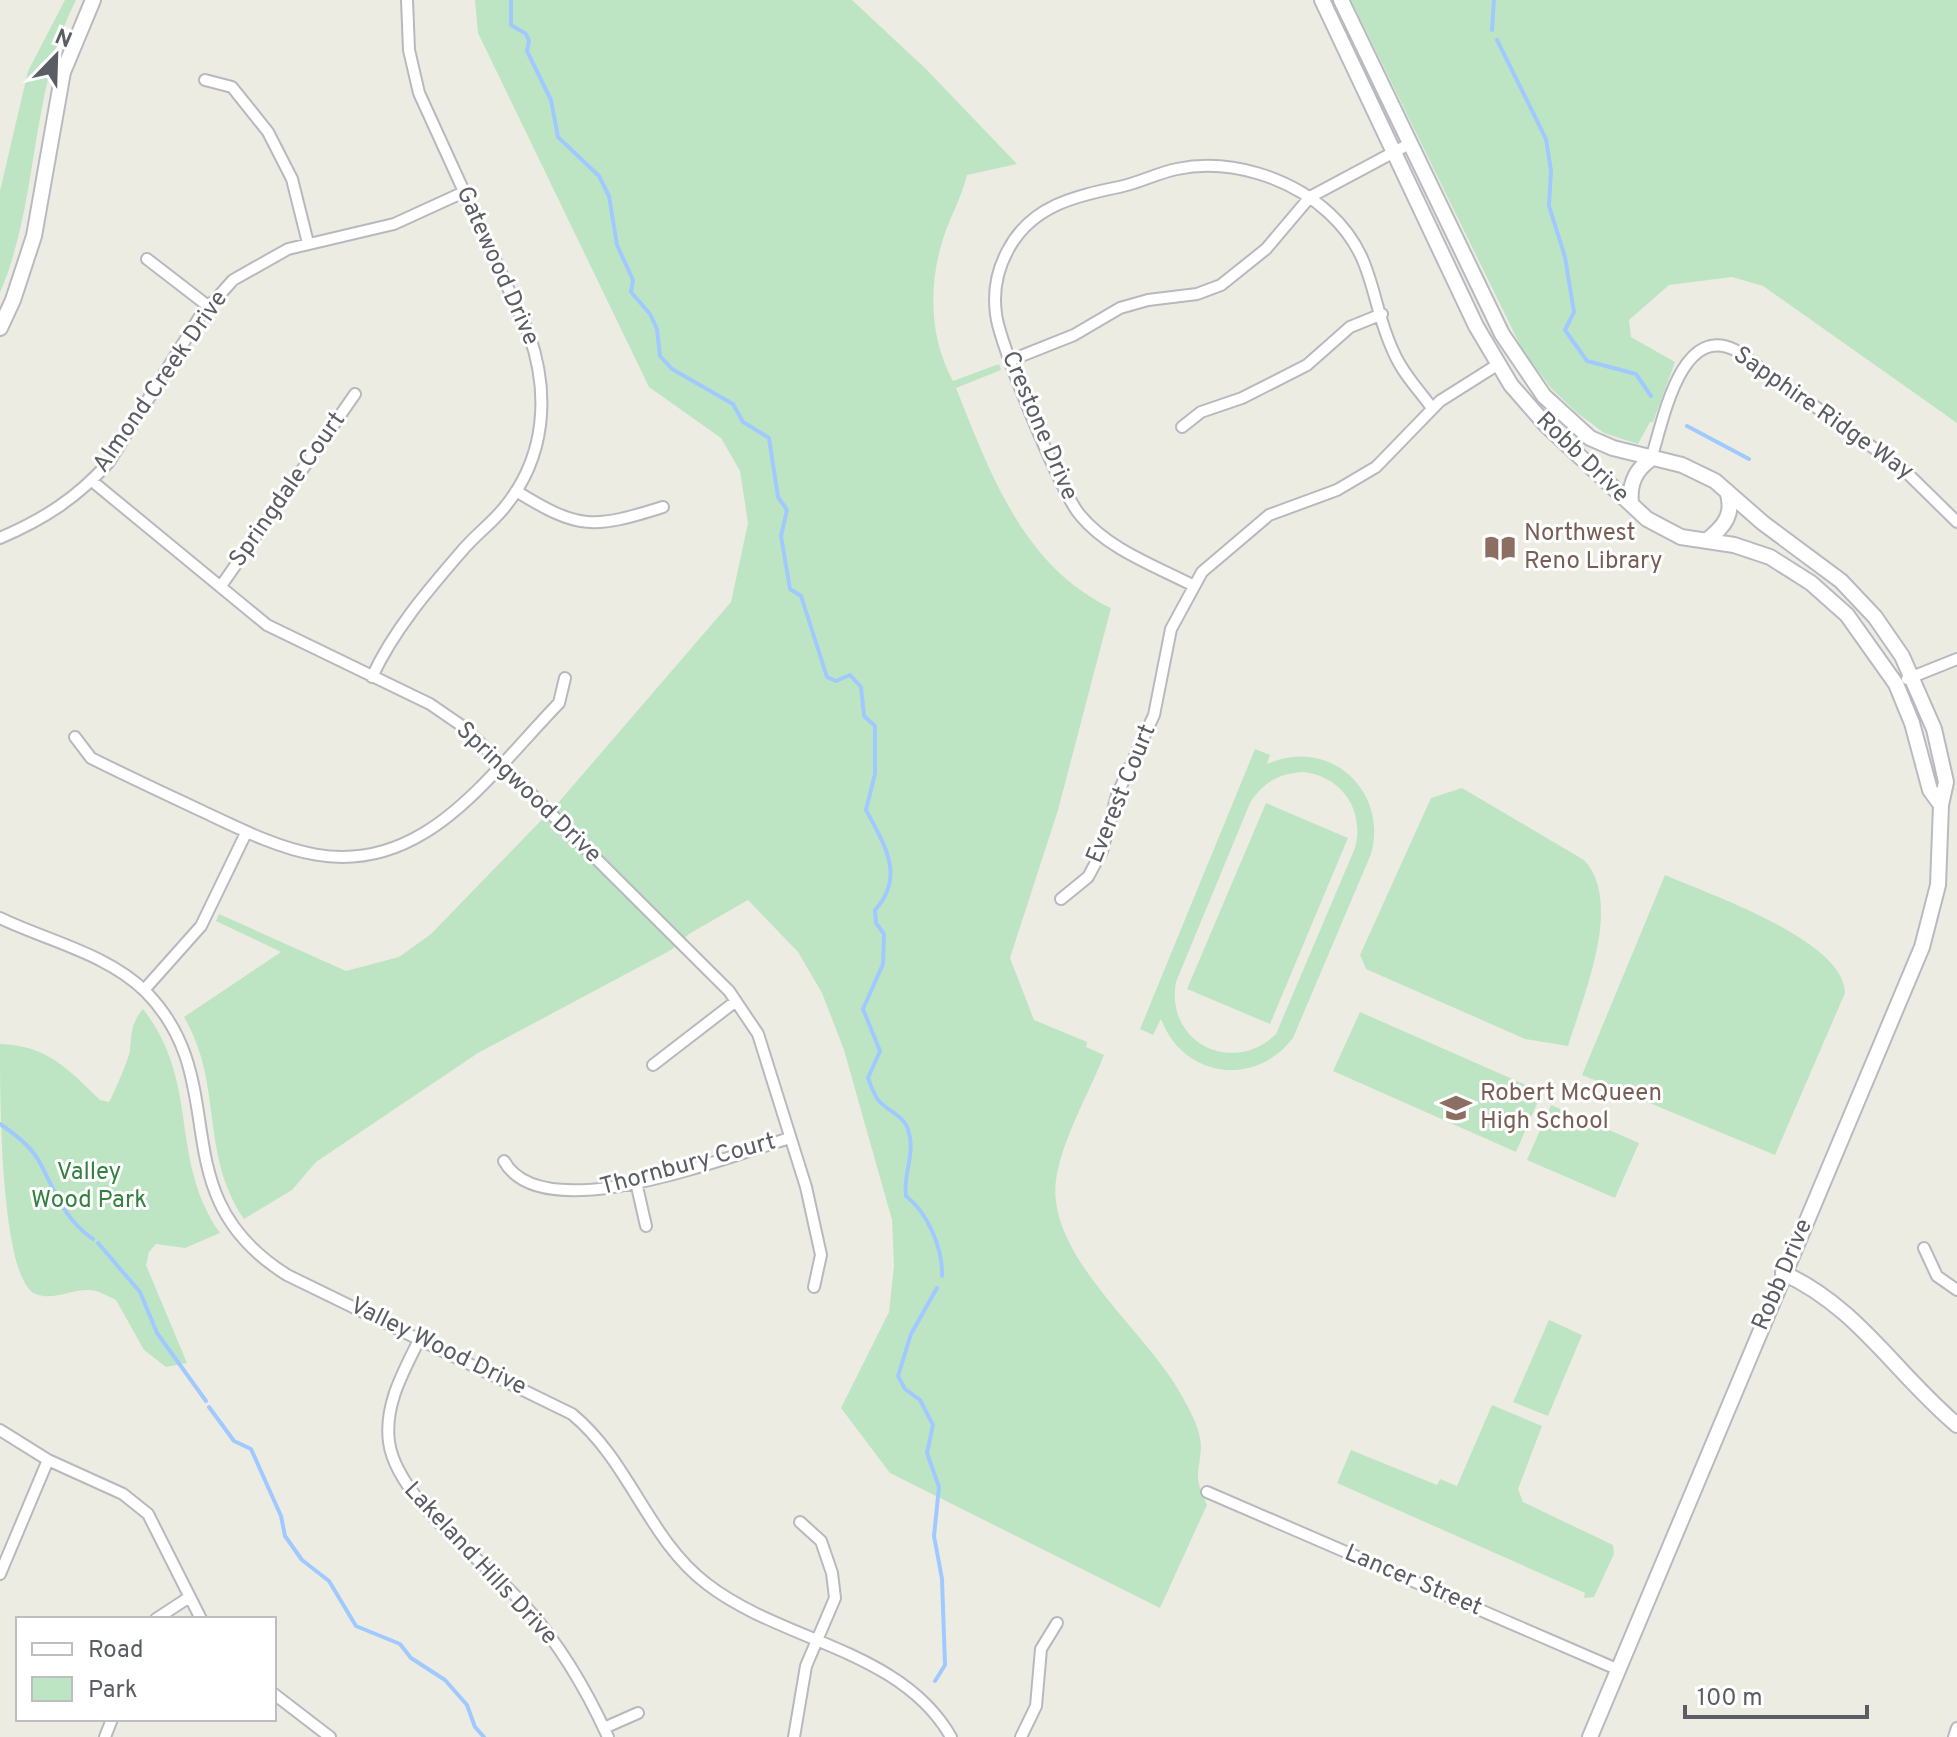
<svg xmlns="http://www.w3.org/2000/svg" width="1957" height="1737" viewBox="0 0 1957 1737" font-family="Overpass,sans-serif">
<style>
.green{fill:#bee5c3;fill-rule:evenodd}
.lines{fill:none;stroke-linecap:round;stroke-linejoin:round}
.stream{stroke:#a0caff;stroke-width:4}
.street-casing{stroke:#b7b9bf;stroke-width:14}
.secondary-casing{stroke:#b8bac1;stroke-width:18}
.street{stroke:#fff;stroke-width:10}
.secondary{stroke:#fff;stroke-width:14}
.labels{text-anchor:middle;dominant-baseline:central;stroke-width:6;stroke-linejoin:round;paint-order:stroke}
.street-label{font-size:24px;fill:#5a5d63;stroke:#fff}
.education-label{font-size:24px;fill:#785e54;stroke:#fff;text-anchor:start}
.park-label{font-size:24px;fill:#338140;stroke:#fff}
</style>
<rect width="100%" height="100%" fill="#edece2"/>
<path class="green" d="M 65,0 L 76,0 C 29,92 40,199 0,293 L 0,191 L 28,71 Z
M 475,0 L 852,0 L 926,69 L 1017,164 L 967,175 C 961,200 947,222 941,246 C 928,292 931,340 953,381 L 999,364 L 1001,370 L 956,388 C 990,473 1023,566 1111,608 L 1058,810 L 1010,958 L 1034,1020 L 1087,1042 L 1086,1047 L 1104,1055 C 1089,1093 1065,1134 1057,1174 C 1041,1253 1146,1329 1182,1396 C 1190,1411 1201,1429 1201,1447 C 1199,1477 1193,1474 1207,1505 L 1160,1608 L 890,1473 L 841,1408 L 889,1312 L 894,1266 L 892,1220 L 844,1050 L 822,993 L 798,952 L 748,900 L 689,934 L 671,950 L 478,1053 L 316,1162 L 292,1190 L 244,1219 C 199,1152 224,1086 184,1017 L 281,952 L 216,921 L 219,914 L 346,971 L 399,957 L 431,934 L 558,803 L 731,602 L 748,523 L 740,471 L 721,438 L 649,387 L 478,33 Z
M 1351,0 L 1957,0 L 1957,423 L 1763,286 L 1732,277 L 1669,285 L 1629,320 L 1631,337 L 1675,362 L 1653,422 L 1650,422 L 1638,444 L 1604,433 L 1576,412 L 1551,388 L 1523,351 Z
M 1255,749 L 1270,755 L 1267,764 C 1328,736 1389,790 1371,854 L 1293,1038 C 1255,1088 1183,1078 1161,1019 L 1153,1035 L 1140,1029 ZM 1304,772 C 1342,777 1365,810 1355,848 L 1276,1034 C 1233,1076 1165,1043 1176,982 L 1250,803 C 1263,782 1280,773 1304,772 Z
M 1462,788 L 1584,860 C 1624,902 1583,997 1568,1046 L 1525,1039 L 1366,969 L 1360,955 L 1431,798 Z
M 1266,803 L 1348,838 L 1270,1024 L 1187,989 Z
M 1665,875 C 1708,894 1845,940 1845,993 L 1775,1155 L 1582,1075 Z
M 143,1009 C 201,1083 168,1158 220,1233 L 185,1248 L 156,1244 L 149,1252 L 146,1265 L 187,1363 L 166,1367 L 144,1350 L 116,1300 C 108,1296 96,1289 87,1290 C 69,1290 52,1302 33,1293 C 0,1269 0,1094 0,1044 C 47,1045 68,1069 100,1100 L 109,1102 C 113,1096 130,1056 130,1050 C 131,1033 132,1022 143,1009 Z
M 1360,1012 L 1542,1092 L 1516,1152 L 1333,1071 Z
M 1551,1105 L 1639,1143 L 1615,1198 L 1527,1160 Z
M 1549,1320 L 1582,1335 L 1548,1416 L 1513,1402 Z
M 1492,1405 L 1542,1426 L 1518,1489 L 1523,1502 L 1613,1545 L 1614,1554 L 1594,1597 L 1584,1598 L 1585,1593 L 1337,1483 L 1351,1450 L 1437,1485 L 1440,1479 L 1457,1486 Z"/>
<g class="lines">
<path class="stream" d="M 511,0 L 511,25 L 526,34 L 529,41 L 527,51 L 551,100 L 558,137 L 599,176 L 609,196 L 617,245 L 633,280 L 631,292 L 650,314 L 657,329 L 660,356 L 672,369 L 733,404 L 743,422 L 769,438 L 778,497 L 787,510 L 781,536 L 790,589 L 801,596 L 827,677 L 836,681 L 850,675 L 861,687 L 864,716 L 875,726 L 875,774 L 866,810 C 884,844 906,876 875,910 L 876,923 L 884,934 L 883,964 L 863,1009 L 880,1051 L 868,1078 C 871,1086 874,1095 879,1101 C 890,1113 905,1115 909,1133 C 915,1155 903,1174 906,1196 C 928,1213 943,1249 942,1276
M 1492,30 L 1494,0
M 1497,40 L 1546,139 L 1551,171 L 1549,206 L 1565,257 L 1574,312 L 1565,330 L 1587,361 L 1636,374 L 1651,396
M 1687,426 L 1749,459
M 0,1124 C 15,1134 32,1147 40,1163 C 56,1193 64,1219 93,1239
M 98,1243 L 140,1292 L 157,1333 L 206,1401
M 209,1407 L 234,1441 L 251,1449 L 281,1516 L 285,1536 L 302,1560 L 329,1581 L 356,1626 L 400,1644 L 411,1658 L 445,1680 L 467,1705 L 475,1727 L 484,1737
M 935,1681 L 945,1665 L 942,1579 L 934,1536 L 939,1487 L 927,1453 L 933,1425 L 920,1400 L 905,1389 L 898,1376 L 911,1334 L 937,1288"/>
<defs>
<path id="street" d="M 205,80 L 232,87 L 268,132 L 292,179 L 308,243
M 147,259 L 208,306
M 1011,360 L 1074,335 L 1120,308 L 1148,300 L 1197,294 L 1221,285 L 1266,249 L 1310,197 L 1411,143
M 1182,427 L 1201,412 L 1242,398 L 1307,365 L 1350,327 L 1382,314
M 1651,459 C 1663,422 1680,323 1735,350 L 1902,468 L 1957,522
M 92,481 L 267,625 L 430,704 L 465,728 L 729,991 L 758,1034 L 806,1187 L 821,1255 L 814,1287
M 516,491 C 579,530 593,529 663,507
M 0,538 C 44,519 77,498 109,462 L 199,318 L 233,280 L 288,249 L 394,224 L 464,192
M 1192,585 C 1153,565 1108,549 1080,515 C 1061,493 999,343 996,314 C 993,292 997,270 1008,250 C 1031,206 1075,196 1119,187 C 1139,183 1157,173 1177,169 C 1229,158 1290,177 1329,213 C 1377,257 1369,301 1394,353 C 1403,374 1419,390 1432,408
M 221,586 L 355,394
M 372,677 C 393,631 428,590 461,552 C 474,536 491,524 504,508 C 546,457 550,394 529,334 L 419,93 L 409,50 L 407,0
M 1907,679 L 1957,659
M 75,737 L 91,758 C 129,777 168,795 206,813 C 280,848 345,881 424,833 C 473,804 519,744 559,703 L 565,678
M 1061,899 L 1088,877 L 1102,851 L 1117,795 L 1154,715 L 1171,629 L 1202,572 L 1269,515 L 1337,490 L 1376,467 L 1440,401 L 1497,365
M 0,918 C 48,941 108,954 146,992 C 236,1084 158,1194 287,1275 L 572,1414 C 631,1463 647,1538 707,1584 C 782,1642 901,1649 951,1737
M 144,990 L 201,926 L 246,833
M 653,1065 L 736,1001
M 504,1161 C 543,1231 728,1156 790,1138
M 636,1182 L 646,1226
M 1924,1248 L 1937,1276 L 1957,1290
M 420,1338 C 404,1371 384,1404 389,1442 C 397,1501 488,1563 527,1608 C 561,1646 587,1691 608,1737
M 0,1430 L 48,1460 L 123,1494 L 148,1514 L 201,1619
M 1207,1492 L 1619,1670
M 0,1574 L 48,1460
M 156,1619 L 188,1598
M 274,1694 L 330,1737
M 604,1728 L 638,1713
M 105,1737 L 112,1719
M 794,1737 L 806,1666 L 835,1598 L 832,1573 L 821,1541 L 800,1522
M 1021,1737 L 1036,1706 L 1041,1649 L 1057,1623
M 1954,1737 L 1957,1728"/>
<path id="secondary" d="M 1322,0 L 1476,326 L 1511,385 L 1547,426 L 1647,519 L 1681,537 L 1734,545 L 1770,557 L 1811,583 L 1847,615 L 1896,684 L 1912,723 L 1930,790 L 1941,805
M 1341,0 L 1502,334 L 1544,396 L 1590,438 L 1613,448 L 1682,465 L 1715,481 L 1763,523 L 1841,581 L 1875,617 L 1902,656 L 1934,729 L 1946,782 L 1941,805 L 1938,885 L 1922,947 L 1590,1737
M 0,328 L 13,300 L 34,236 L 63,72 L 93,0
M 1631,504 C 1629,484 1635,470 1651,459
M 1706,541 C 1724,527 1735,514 1727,491
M 1783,1273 C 1857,1306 1897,1375 1957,1425"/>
</defs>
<use href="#street" class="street-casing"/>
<use href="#secondary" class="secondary-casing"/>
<use href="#street" class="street"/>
<use href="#secondary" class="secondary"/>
</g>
<defs>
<symbol id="library-bare" viewBox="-9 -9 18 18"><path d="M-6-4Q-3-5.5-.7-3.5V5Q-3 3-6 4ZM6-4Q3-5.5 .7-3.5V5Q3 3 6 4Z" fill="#8d6e63" stroke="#fff" stroke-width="2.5" paint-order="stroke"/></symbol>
<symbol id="school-bare" viewBox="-9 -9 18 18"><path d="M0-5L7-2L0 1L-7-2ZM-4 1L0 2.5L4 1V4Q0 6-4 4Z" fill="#8d6e63" stroke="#fff" stroke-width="2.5" paint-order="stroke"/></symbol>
</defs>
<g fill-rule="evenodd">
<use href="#library-bare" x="1478" y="526" width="44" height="44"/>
<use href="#school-bare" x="1434" y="1086" width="44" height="44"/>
</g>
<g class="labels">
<g class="street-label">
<text transform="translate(497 266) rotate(66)">Gatewood Drive</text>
<text transform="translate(161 382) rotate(-55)">Almond Creek Drive</text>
<text transform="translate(1823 414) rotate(35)">Sapphire Ridge Way</text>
<text transform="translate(1039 426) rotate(67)">Crestone Drive</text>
<text transform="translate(1582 458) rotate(44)">Robb Drive</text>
<text transform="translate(288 490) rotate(-55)">Springdale Court</text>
<text transform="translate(528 793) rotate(44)">Springwood Drive</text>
<text transform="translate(1122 794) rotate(-68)">Everest Court</text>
<text transform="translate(688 1165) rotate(-15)">Thornbury Court</text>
<text transform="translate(1783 1275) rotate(-67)">Robb Drive</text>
<text transform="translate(438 1347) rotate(26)">Valley Wood Drive</text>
<text transform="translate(480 1564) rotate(47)">Lakeland Hills Drive</text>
<text transform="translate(1413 1581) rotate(23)">Lancer Street</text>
</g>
<g class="education-label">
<text x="1524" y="534">Northwest<tspan x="1524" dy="28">Reno Library</tspan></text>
<text x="1480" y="1094">Robert McQueen<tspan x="1480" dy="28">High School</tspan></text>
</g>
<g class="park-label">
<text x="89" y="1173">Valley<tspan x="89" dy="28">Wood Park</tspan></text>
</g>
</g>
<rect x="16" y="1617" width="260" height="104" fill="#ffffff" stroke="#bdbec1" stroke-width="2"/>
<rect x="32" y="1643" width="40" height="12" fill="#ffffff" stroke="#bdbec1" stroke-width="2"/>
<text x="88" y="1657" font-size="24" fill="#5a5d63">Road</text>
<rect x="32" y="1677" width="40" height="24" fill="#bee5c3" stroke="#bdbec1" stroke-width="2"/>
<text x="88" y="1697" font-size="24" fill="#5a5d63">Park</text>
<g transform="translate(56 56) rotate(23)" stroke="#ffffff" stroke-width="6" paint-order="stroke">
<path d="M0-6L14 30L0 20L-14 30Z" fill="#5a5d63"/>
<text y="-12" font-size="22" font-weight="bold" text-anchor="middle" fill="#5a5d63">N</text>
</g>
<path d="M1685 1705v12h182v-12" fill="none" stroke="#5a5d63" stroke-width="4"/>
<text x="1697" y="1705" font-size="24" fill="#5a5d63" stroke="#ffffff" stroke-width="6" paint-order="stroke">100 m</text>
</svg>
